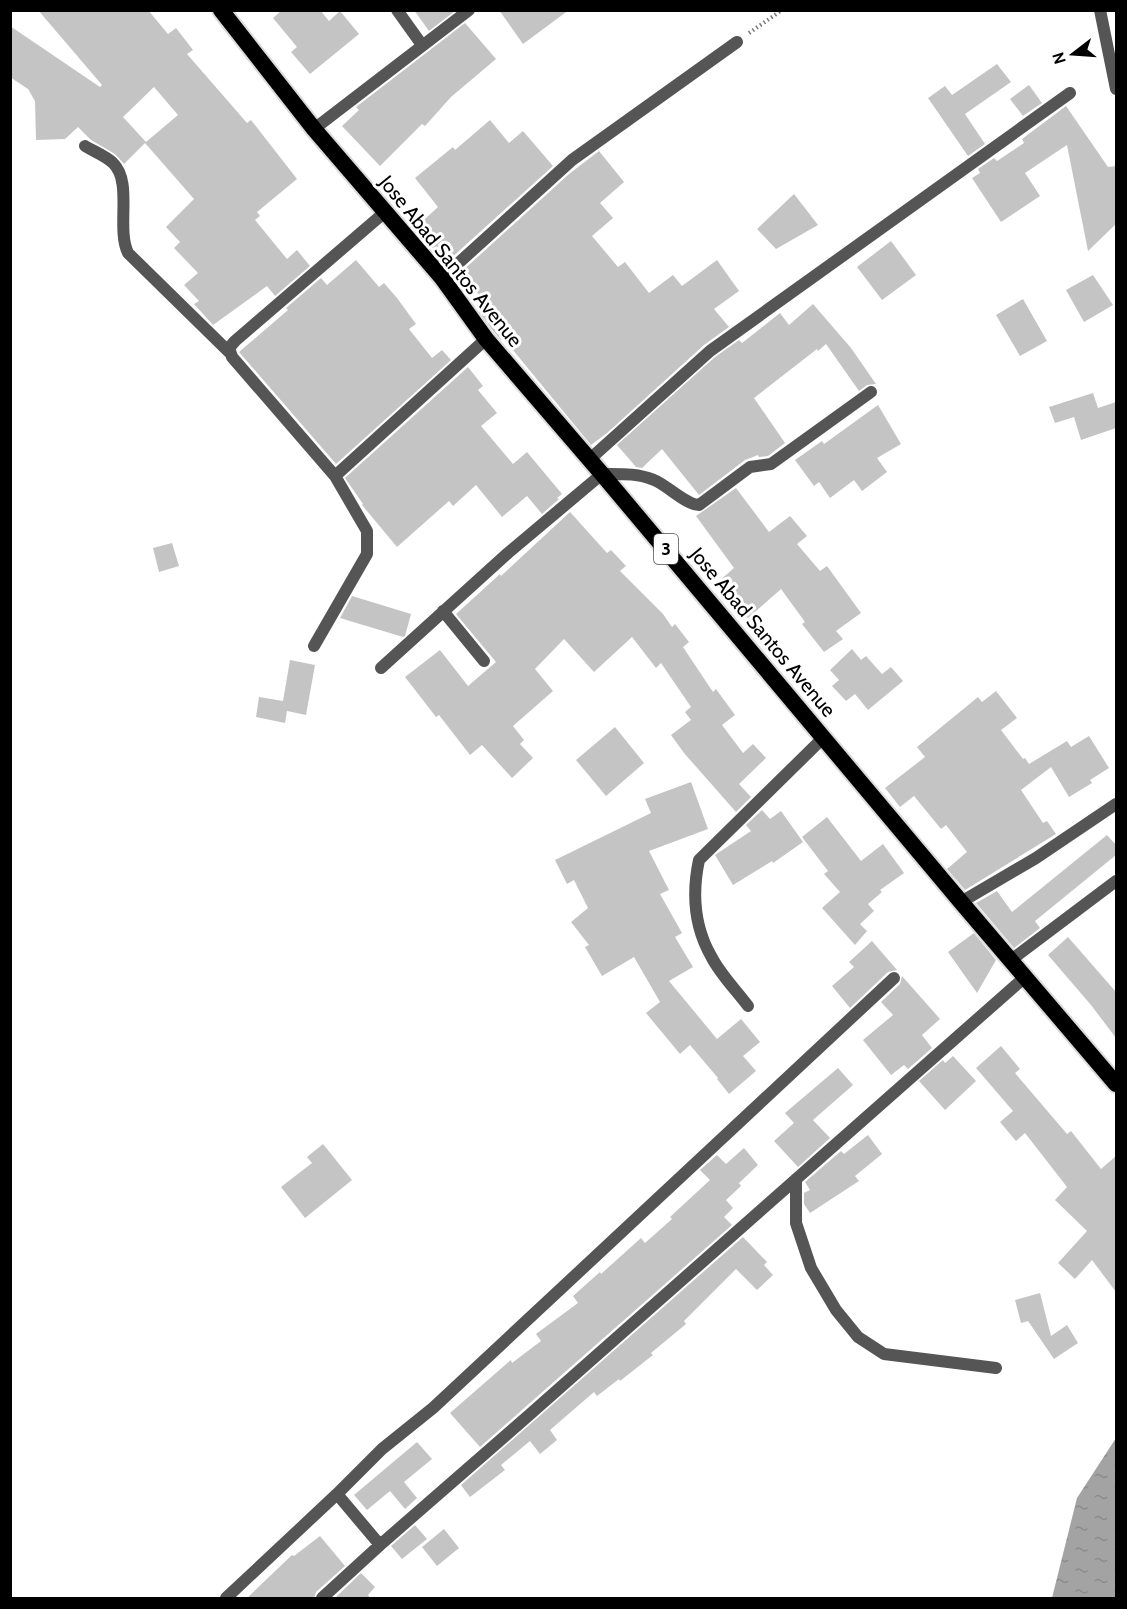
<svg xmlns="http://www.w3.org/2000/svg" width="1127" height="1609" viewBox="0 0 1127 1609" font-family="Cabin,sans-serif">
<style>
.water{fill:url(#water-ripples)}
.building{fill:#c4c4c4;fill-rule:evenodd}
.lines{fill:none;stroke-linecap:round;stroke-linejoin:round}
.trunk-casing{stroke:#dbdbdb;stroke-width:20}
.path{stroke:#777;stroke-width:4;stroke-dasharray:1.5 3;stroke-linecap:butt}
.minor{stroke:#555;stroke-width:12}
.tertiary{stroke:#555;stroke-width:12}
.trunk{stroke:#000;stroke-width:16}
.labels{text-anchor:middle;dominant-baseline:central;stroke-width:6;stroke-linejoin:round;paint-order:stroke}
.shield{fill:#fff;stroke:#4c4c4c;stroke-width:1.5}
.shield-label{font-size:18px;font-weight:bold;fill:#000}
.street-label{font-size:20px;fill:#000;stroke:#fff}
</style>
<defs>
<pattern id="water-ripples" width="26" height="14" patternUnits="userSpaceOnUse" patternTransform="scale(1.5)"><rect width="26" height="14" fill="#a3a3a3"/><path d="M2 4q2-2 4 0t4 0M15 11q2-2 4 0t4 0" fill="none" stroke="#8b8b8b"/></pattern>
</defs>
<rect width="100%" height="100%" fill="#fff"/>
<path class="water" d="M 1116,1438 L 1116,1598 L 1052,1598 L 1077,1498 Z"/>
<path class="building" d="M 38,10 L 148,10 L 168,34 L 176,28 L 193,50 L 187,54 L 247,123 L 251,120 L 297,179 L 257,212 L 260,216 L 255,220 L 287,259 L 297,250 L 310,266 L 275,296 L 267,286 L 213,325 L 194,304 L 199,301 L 184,285 L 198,273 L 174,248 L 180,242 L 166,227 L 194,199 L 145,143 L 124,164 L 115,154 L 91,140 L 78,127 L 65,139 L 36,140 L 35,101 L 28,89 L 10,77 L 10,26 L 100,87 L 102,85 ZM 154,87 L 178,115 L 146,142 L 123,117 Z
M 282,10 L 320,10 L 329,21 L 340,11 L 359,34 L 310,74 L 291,52 L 297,47 L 273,18 Z
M 414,10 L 455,10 L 455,11 L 429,31 Z
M 499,10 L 569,10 L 523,44 Z
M 465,23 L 496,59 L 451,97 L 425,126 L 422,124 L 380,166 L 342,126 L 359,110 L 356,107 Z
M 997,64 L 1011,82 L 965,114 L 985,144 L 968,156 L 928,98 L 945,86 L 952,95 Z
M 1029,85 L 1042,103 L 1023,116 L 1010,99 Z
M 1066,106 L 1108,167 L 1116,166 L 1116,224 L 1088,251 L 1067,145 L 1025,173 L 1040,196 L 1001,222 L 972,178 L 980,173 L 978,169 L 994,158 L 997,161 L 1024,143 L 1022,139 Z
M 490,120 L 509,143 L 523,131 L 553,166 L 449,260 L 445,255 L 442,258 L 414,229 L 438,207 L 415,178 L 453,147 L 455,150 Z
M 599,151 L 624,182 L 600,203 L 613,218 L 592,236 L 618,267 L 625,262 L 649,293 L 673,275 L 682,286 L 717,260 L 739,291 L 714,309 L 729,327 L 704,345 L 607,433 L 591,445 L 503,338 L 501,340 L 494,332 L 479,312 L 488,305 L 460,273 L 569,174 Z
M 794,194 L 818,225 L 776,249 L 757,229 Z
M 891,241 L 916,275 L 882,300 L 857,267 Z
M 356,260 L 379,287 L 384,283 L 397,298 L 416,324 L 409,329 L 432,358 L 442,350 L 451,360 L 336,464 L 239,352 L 288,310 L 286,308 L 321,278 L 327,285 Z
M 1093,275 L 1113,305 L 1084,322 L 1066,290 Z
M 1023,299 L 1047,341 L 1020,356 L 996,315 Z
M 813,304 L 851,348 L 876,384 L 867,385 L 859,391 L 826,344 L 818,351 L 817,349 L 754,398 L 785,443 L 768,456 L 759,457 L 758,455 L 745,460 L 699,495 L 662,449 L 642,468 L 636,467 L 617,445 L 715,357 L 739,340 L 742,343 L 780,313 L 789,325 Z
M 468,367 L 483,386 L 478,390 L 497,413 L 481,426 L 513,464 L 527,452 L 562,494 L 557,498 L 559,499 L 542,514 L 527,496 L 502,517 L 476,485 L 453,506 L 449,501 L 397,547 L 362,505 L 363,504 L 345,478 Z
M 1093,393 L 1098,408 L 1116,402 L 1116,428 L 1081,440 L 1074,417 L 1055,423 L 1049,407 Z
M 878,405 L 901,444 L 877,458 L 887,472 L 862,491 L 854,480 L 830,498 L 819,482 L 814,486 L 795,460 L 822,441 L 824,444 Z
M 736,488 L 769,532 L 790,516 L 807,536 L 797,544 L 820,571 L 827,566 L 861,613 L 836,631 L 843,639 L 824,652 L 802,624 L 805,622 L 781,589 L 748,618 L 718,582 L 734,568 L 696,516 Z
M 570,512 L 607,553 L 611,550 L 626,566 L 620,571 L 663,614 L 672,627 L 675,624 L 689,642 L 683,647 L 713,692 L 716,689 L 735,715 L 722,725 L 743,753 L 753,744 L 766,758 L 739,784 L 751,797 L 736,812 L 684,753 L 671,735 L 691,720 L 685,712 L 691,707 L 661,663 L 656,668 L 632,637 L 594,672 L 564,639 L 535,669 L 553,691 L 513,726 L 524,740 L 520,744 L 533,758 L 512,778 L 482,745 L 470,755 L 439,715 L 436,717 L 405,677 L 440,650 L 468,686 L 496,662 L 456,614 L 500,574 L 501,576 Z
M 172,543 L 179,566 L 159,572 L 153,548 Z
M 352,596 L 411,614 L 405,636 L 403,637 L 340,618 Z
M 852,649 L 861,660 L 866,656 L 882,674 L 891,667 L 903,681 L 868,710 L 855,694 L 846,701 L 832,686 L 839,680 L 830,670 Z
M 290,660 L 315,665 L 306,715 L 287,711 L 285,723 L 256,717 L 259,697 L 283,701 Z
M 996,691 L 1017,718 L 1001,730 L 1023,759 L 1025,758 L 1029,764 L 1067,741 L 1071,747 L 1089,736 L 1109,768 L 1090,780 L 1092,783 L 1069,797 L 1051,767 L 1021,790 L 1043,823 L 1047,821 L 1056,834 L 965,890 L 947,869 L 967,852 L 946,825 L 941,829 L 914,796 L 900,807 L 885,788 L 925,757 L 917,747 L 978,697 L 982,702 Z
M 615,727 L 644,763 L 606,796 L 576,760 Z
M 691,782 L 708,829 L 649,851 L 669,890 L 660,894 L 682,933 L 675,937 L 693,967 L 669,981 L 717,1039 L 741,1019 L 760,1042 L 743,1056 L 756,1071 L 729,1094 L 717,1079 L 718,1078 L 690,1045 L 680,1054 L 646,1013 L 660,1002 L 634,957 L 602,976 L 585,947 L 589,945 L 571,922 L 588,908 L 574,880 L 567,884 L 555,860 L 651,813 L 645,799 Z
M 762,810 L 770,819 L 781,811 L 803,842 L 773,863 L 772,861 L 733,885 L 715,855 L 751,831 L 746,825 Z
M 827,817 L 861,861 L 883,844 L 904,873 L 880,890 L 882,892 L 868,904 L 874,911 L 860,924 L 867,931 L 855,945 L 822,908 L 840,892 L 824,874 L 828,871 L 802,837 Z
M 1107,835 L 1116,845 L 1116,855 L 1035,921 L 1040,928 L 1014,948 L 976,903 L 997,891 L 1012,912 Z
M 974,933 L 996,960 L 977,993 L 948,952 Z
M 1068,937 L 1116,992 L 1116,1038 L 1091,1005 L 1048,955 Z
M 872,941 L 897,970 L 888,972 L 850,1008 L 832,986 L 854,967 L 849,962 Z
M 902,976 L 940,1019 L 922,1035 L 932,1048 L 908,1069 L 904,1065 L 891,1075 L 863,1040 L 893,1015 L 881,1002 L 900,984 Z
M 1001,1046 L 1020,1069 L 1015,1073 L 1067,1134 L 1071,1131 L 1101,1169 L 1116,1156 L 1116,1292 L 1092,1260 L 1075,1279 L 1058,1263 L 1087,1231 L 1055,1200 L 1067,1187 L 1025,1133 L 1016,1141 L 1000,1122 L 1013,1111 L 976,1068 Z
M 953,1056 L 976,1081 L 945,1110 L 919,1081 L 943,1060 L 945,1063 Z
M 838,1068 L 853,1085 L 813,1120 L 830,1138 L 798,1167 L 774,1141 L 794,1123 L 785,1113 Z
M 868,1135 L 882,1154 L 855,1176 L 859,1181 L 810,1213 L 804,1204 L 804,1193 L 810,1190 L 805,1182 L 841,1151 L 844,1154 Z
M 323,1144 L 352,1180 L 305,1218 L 281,1187 L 312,1163 L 307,1157 Z
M 744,1148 L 758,1165 L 739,1183 L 741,1186 L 726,1200 L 733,1208 L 724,1217 L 732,1225 L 480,1447 L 450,1413 L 511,1360 L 512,1363 L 541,1341 L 536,1334 L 578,1303 L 573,1296 L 600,1272 L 601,1274 L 641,1238 L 645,1243 L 672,1219 L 670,1217 L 710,1180 L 700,1170 L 717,1155 L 726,1164 Z
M 743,1237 L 767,1262 L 764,1265 L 773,1275 L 757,1290 L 736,1269 L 684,1321 L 686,1324 L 651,1353 L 653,1355 L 620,1381 L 619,1379 L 597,1396 L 594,1392 L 550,1430 L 557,1440 L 540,1454 L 530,1441 L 501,1465 L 505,1470 L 470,1497 L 461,1485 Z
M 1040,1293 L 1051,1336 L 1067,1325 L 1078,1343 L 1054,1359 L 1028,1321 L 1021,1323 L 1015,1300 Z
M 417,1442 L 432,1459 L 404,1482 L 417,1498 L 405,1509 L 390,1491 L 367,1510 L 354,1495 Z
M 415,1525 L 427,1539 L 402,1559 L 391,1546 Z
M 444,1529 L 459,1548 L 437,1566 L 422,1547 Z
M 320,1536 L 345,1566 L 316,1592 L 314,1599 L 246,1599 L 292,1555 L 294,1556 Z
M 361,1573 L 375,1587 L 368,1595 L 371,1599 L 334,1599 Z"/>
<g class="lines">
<defs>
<path id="trunk" d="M 221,10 L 314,129 L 442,278 L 486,339 L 602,474 L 961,902 L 1116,1084"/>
</defs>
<use href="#trunk" class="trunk-casing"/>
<path class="path" d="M 749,33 L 782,10"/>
<path class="minor" d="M 397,10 L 422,45
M 1100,10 L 1116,89
M 314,129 L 469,10
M 85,146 C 93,151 106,156 113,163 C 133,182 116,228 128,253 L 229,352
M 442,278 L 572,160 L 737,42
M 590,459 L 710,351 L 1070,93
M 335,476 L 486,339
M 443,611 L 484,661
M 314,646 L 367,554 L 367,531 L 335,476 L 232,357 L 229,348 L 235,341 L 385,212
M 381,668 L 508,553 L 602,474 C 620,474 638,473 654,480 C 667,485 686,505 699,505 L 750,467 L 771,464 L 871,392
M 961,902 L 1036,858 L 1116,804
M 748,1006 C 736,990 720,974 711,956 C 694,926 692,893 699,860 L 824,737
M 796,1179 L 796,1223 L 811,1268 L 836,1310 L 858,1337 L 884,1354 L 996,1368
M 337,1494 L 382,1449 L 433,1408 L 894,978
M 226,1598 L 337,1494 L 380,1545
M 322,1598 L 380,1545 L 528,1416 L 1025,977"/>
<path class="tertiary" d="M 1011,960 L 1116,881"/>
<use href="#trunk" class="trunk"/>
</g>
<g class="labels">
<rect class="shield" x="654" y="534" width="24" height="30" rx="4.5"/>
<g class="shield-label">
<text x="666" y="549">3</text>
</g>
<g class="street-label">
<text transform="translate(451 261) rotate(51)">Jose Abad Santos Avenue</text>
<text transform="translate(763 632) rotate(50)">Jose Abad Santos Avenue</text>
</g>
</g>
<rect width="1127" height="1609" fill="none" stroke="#000000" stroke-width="24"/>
<g transform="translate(1073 54) rotate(253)" stroke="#ffffff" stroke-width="4.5" paint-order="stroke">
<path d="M0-4.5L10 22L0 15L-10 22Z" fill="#000000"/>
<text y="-9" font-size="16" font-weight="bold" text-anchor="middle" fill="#000000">N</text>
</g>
</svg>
